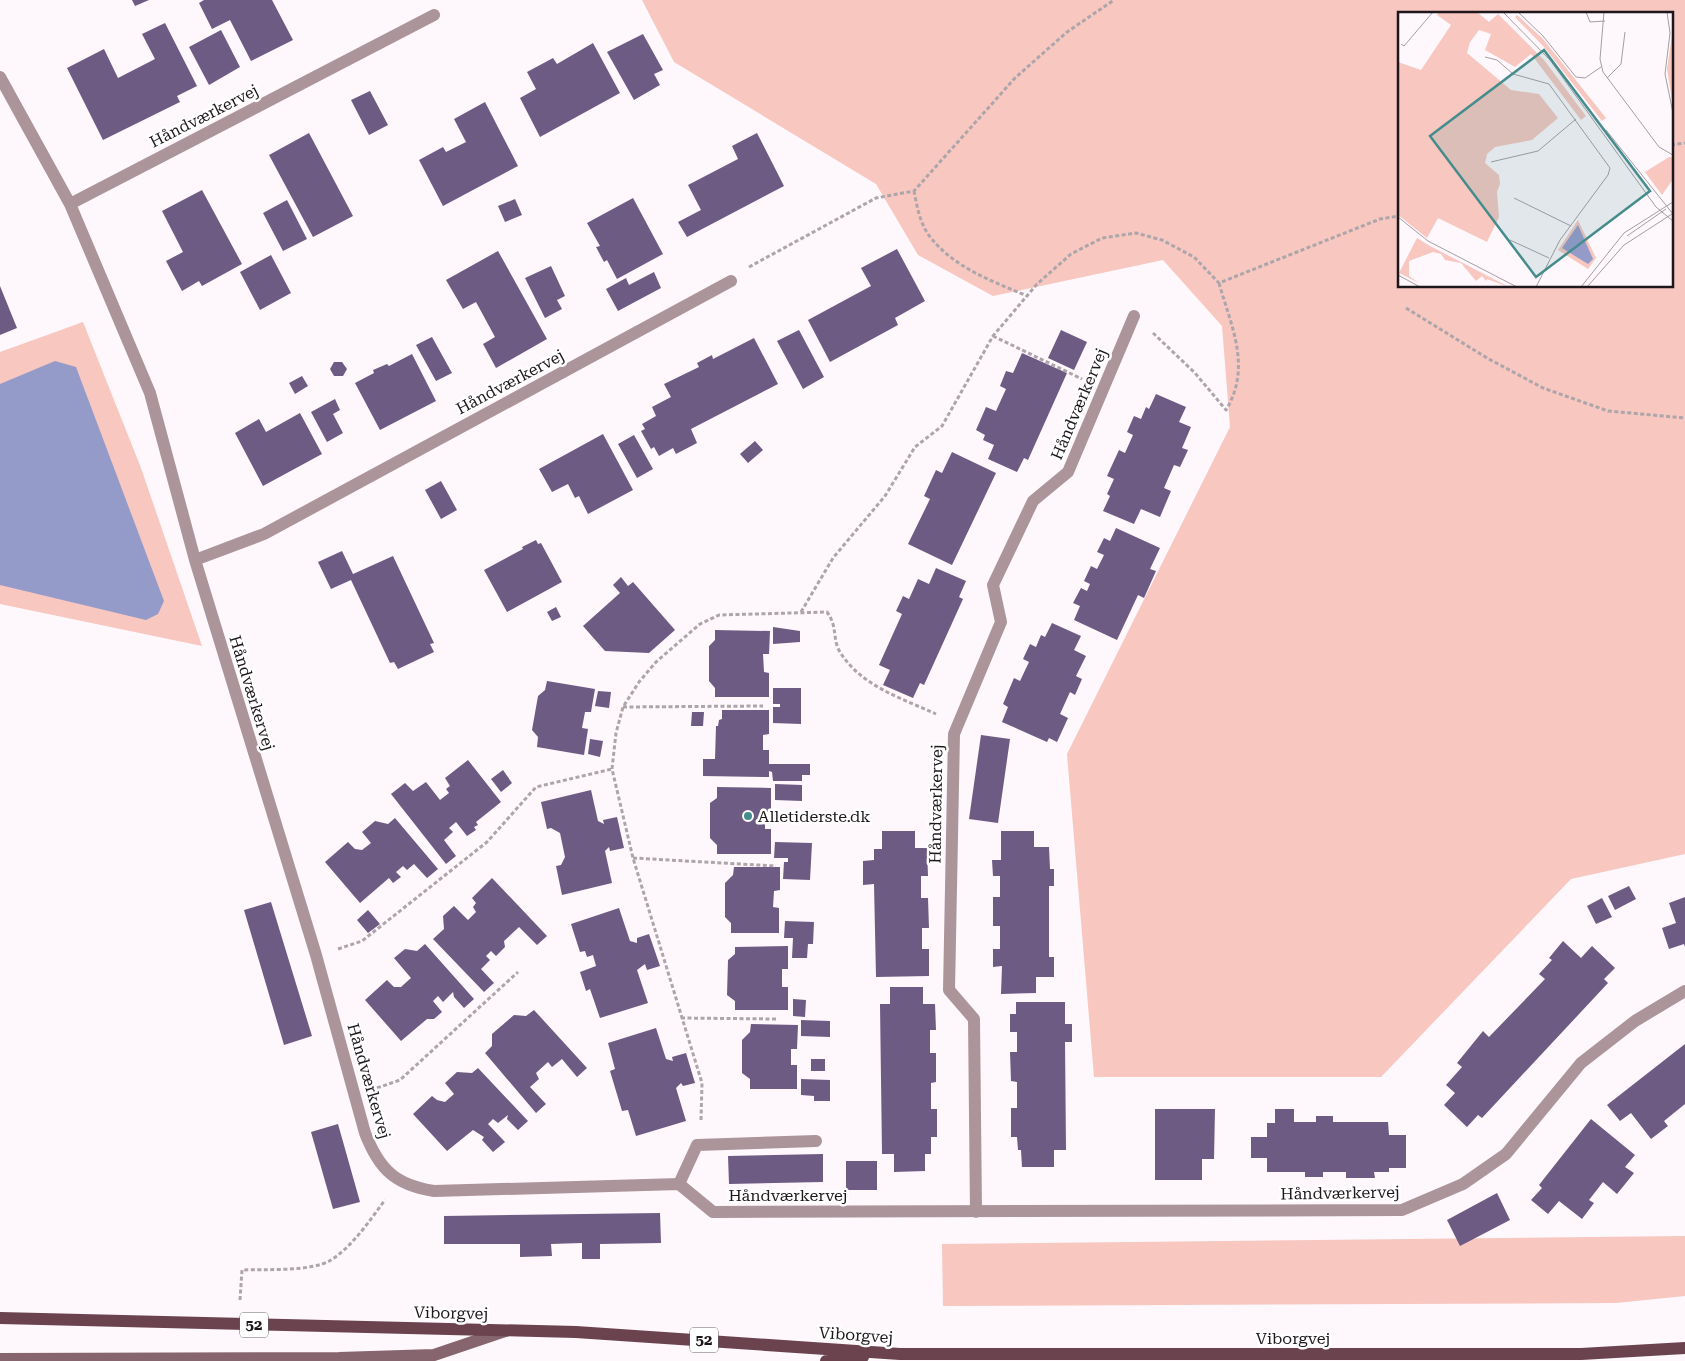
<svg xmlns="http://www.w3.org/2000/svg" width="1685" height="1361" viewBox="0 0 1685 1361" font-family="'Roboto Serif',serif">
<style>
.green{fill:#f7c7c0;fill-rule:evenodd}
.water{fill:#949bc9}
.building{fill:#6d5b83}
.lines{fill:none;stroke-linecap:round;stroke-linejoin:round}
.path{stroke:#aca5aa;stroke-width:3;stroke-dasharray:4 2.5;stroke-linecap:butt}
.lane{stroke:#ac949b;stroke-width:12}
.street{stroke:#ac949b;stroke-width:12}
.secondary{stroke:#86656e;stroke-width:12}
.primary{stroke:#6a434f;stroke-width:12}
.poi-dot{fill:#458d8d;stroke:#fff;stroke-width:2}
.labels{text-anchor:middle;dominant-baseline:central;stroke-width:5;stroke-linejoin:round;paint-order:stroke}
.shield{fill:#fff;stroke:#615d60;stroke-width:1}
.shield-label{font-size:15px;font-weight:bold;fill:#1d171c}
.street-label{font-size:16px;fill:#1d171c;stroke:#fff}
.poi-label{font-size:16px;fill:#1d171c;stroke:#fff;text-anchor:start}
.inset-road{fill:none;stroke:#a49da2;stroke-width:1}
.view{fill:#458d8d;fill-opacity:0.15;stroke:#458d8d;stroke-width:2.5}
.inset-edge{fill:none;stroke:#1d171c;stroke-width:2.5}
</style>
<rect width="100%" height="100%" fill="#fef7fc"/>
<path class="green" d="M 642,0 L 1685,0 L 1685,854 L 1571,879 L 1381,1077 L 1094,1077 L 1067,754 L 1230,427 L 1222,326 L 1163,260 L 993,296 L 918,255 L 876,184 L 674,62 ZM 1399,14 L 1671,14 L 1671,286 L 1399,286 Z
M 83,322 L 141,468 L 202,646 L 0,604 L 0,352 Z
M 1685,1236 L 1685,1296 L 1616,1303 L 943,1306 L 942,1244 Z"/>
<path class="water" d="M 55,361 L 76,367 L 164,601 L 158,614 L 146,620 L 0,585 L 0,384 Z"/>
<path class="building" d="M 132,0 L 149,0 L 135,6 Z
M 204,0 L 272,0 L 293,40 L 251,61 L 230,20 L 212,29 L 199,3 Z
M 165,23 L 197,86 L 177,96 L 180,102 L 103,140 L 67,68 L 104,49 L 118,78 L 155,59 L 142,34 Z
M 221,30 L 240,67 L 209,85 L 189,47 Z
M 643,34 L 663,70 L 654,74 L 660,85 L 634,100 L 607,52 Z
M 593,43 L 620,93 L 540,137 L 520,98 L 536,89 L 527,72 L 553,58 L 557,64 Z
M 370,91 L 388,125 L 369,135 L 351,100 Z
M 485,102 L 518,166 L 443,206 L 419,160 L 443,147 L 446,152 L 466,142 L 454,119 Z
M 309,133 L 353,216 L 313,237 L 269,155 Z
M 757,133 L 784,186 L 687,237 L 678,222 L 701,210 L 688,185 L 738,159 L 732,146 Z
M 202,190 L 242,264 L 202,286 L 199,281 L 182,291 L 166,261 L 183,252 L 162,211 Z
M 633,198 L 663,254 L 617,279 L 607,260 L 604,262 L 596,247 L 600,246 L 587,223 Z
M 515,199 L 522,215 L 505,222 L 498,206 Z
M 287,200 L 307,239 L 283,251 L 263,213 Z
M 897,249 L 925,301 L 895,318 L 898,325 L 830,362 L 808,320 L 871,286 L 861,268 Z
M 498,251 L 547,339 L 496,368 L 483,344 L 495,337 L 476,302 L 463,309 L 446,280 Z
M 271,255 L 291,293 L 260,310 L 240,272 Z
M 551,266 L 565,296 L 557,300 L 562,309 L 545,318 L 525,278 Z
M 654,272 L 661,288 L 618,311 L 606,289 L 626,278 L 629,285 Z
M 0,286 L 17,328 L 0,335 Z
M 799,330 L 824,377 L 803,389 L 777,341 Z
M 1061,330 L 1087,342 L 1074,370 L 1048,358 Z
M 432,337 L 452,373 L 436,381 L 416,345 Z
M 754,338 L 778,384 L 691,429 L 697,443 L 676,454 L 673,448 L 659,456 L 654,447 L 651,449 L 641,431 L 645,429 L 642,424 L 656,416 L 652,407 L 671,397 L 664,384 L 699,367 L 697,363 L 712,355 L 713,359 Z
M 1022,353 L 1067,373 L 1028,460 L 1024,458 L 1017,472 L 988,459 L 994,445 L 983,440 L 985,435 L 976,430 L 986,407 L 996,411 L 1006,389 L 1000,386 L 1006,371 L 1013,373 Z
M 412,354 L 436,401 L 380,430 L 355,383 L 374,373 L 373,370 L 387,364 L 389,366 Z
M 334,362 L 342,362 L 347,369 L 343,376 L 334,376 L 330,369 Z
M 302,376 L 308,386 L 295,394 L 289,383 Z
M 1156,394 L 1186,407 L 1179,422 L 1191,427 L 1182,448 L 1188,450 L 1180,467 L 1174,465 L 1164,488 L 1171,491 L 1160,517 L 1141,509 L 1134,524 L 1103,511 L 1110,496 L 1107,494 L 1114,479 L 1107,476 L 1119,450 L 1125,453 L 1133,435 L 1127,432 L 1134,416 L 1141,419 L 1146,407 L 1149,409 Z
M 335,399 L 340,410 L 333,414 L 343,433 L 327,442 L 311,412 Z
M 300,413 L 322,454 L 263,486 L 235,433 L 259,419 L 266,432 Z
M 603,434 L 633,490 L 588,514 L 579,496 L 575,498 L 568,484 L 552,492 L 539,469 Z
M 634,435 L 653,469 L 637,478 L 618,444 Z
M 755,441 L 763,450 L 748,463 L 740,454 Z
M 952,452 L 996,473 L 952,565 L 908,544 L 930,499 L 924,496 L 936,470 L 942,473 Z
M 441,481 L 457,510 L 441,519 L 425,490 Z
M 1116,528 L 1160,548 L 1150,569 L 1156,571 L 1144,598 L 1138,595 L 1117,640 L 1074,620 L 1080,606 L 1073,603 L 1081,588 L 1087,591 L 1090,584 L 1084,581 L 1091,566 L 1097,569 L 1104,555 L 1097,552 L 1104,538 L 1110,541 Z
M 536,540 L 538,544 L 541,543 L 562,582 L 507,612 L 484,570 L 523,549 L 522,547 Z
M 342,551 L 353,574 L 393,556 L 434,643 L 430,644 L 434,652 L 398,669 L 394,662 L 390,663 L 351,580 L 331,589 L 318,562 Z
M 936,568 L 966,581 L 959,597 L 963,599 L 924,685 L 920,683 L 913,698 L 883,685 L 890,670 L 879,665 L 902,614 L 896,611 L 903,596 L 909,599 L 918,579 L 929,584 Z
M 621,577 L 628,586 L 633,582 L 675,630 L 649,653 L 605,651 L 583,626 L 620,593 L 613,585 Z
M 556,607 L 561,617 L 552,621 L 547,612 Z
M 1052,623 L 1081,636 L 1074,650 L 1086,656 L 1076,676 L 1082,679 L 1075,695 L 1070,692 L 1060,714 L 1068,718 L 1057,742 L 1049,738 L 1047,742 L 1002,722 L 1008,707 L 1003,704 L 1014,678 L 1020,681 L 1029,662 L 1023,659 L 1030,644 L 1036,647 L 1041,635 L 1045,637 Z
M 773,627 L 800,631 L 800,642 L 773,644 Z
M 715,630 L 770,631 L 769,654 L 763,654 L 764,672 L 769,673 L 769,697 L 715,697 L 715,688 L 709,681 L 709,646 L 715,640 Z
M 547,681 L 595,689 L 591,712 L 585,712 L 582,728 L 588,729 L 584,755 L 537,747 L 538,737 L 532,730 L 538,696 L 545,690 Z
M 773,688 L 801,688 L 801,724 L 773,723 L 773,707 L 780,707 L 780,704 L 773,704 Z
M 598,691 L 611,692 L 609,708 L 595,706 Z
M 722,710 L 769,710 L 769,734 L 763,735 L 763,750 L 769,750 L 769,764 L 810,764 L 810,775 L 802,775 L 802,781 L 773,781 L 772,772 L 769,771 L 769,777 L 703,776 L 703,759 L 715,759 L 716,726 L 718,726 L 719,720 L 722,719 Z
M 692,712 L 704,712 L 703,726 L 691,726 Z
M 981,735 L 1010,739 L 998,823 L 969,819 Z
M 590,739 L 603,741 L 600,757 L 588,754 Z
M 468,760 L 501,802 L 476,822 L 478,825 L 474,827 L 476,830 L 467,836 L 456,822 L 449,828 L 453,832 L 444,840 L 456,856 L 446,864 L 391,794 L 405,783 L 413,791 L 426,782 L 440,800 L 449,793 L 446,789 L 450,786 L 445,778 Z
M 503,770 L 512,783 L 501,792 L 491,779 Z
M 775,784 L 802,785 L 802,801 L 775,800 Z
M 717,787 L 771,788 L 771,812 L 765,812 L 765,829 L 771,829 L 771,854 L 717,854 L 717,845 L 710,838 L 710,803 L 717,798 Z
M 591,790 L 598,821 L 604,824 L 603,820 L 617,817 L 624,848 L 610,851 L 609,847 L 605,851 L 612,883 L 562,895 L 556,866 L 561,865 L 565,857 L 560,833 L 551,828 L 547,829 L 541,802 Z
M 395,818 L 438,869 L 427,878 L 414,864 L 407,870 L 403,866 L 396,872 L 401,877 L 393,883 L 389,878 L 360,903 L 325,862 L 348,842 L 355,849 L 362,850 L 371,843 L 362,832 L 375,821 L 388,824 Z
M 882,831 L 915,831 L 915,848 L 927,848 L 928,876 L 921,876 L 921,898 L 928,898 L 929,928 L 922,928 L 922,949 L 929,949 L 929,976 L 876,977 L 874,884 L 863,885 L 863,861 L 874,860 L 874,849 L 882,849 Z
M 1001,831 L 1034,831 L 1034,847 L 1049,847 L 1050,869 L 1054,869 L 1054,886 L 1049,886 L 1049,957 L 1054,957 L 1054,977 L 1036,977 L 1036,993 L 1001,994 L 1002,966 L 993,967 L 993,949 L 1000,949 L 1000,926 L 993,926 L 993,897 L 1000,897 L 1000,876 L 993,876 L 992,860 L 1001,860 Z
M 775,842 L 812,843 L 810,880 L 783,879 L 784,862 L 788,862 L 788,858 L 774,858 Z
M 734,867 L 780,867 L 780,890 L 774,891 L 773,907 L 779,908 L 779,933 L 731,933 L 731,923 L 725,917 L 725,883 L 733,875 Z
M 492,878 L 547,936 L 537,945 L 519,927 L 504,941 L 505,947 L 496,956 L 491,951 L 486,956 L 490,960 L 481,969 L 494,983 L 484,992 L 433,939 L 444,929 L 443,916 L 454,906 L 468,920 L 476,912 L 473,907 L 476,903 L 472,898 Z
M 1629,886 L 1636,899 L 1615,910 L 1608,896 Z
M 1685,897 L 1685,947 L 1684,944 L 1669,949 L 1662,928 L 1676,923 L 1669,903 Z
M 1602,898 L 1612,917 L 1596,924 L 1587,906 Z
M 271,902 L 312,1036 L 284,1045 L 244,910 Z
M 619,908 L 630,941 L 637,943 L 637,938 L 649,934 L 660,966 L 647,970 L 645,964 L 637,970 L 648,1003 L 600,1018 L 590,989 L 586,991 L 580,972 L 596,966 L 593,955 L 587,957 L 585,951 L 580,952 L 571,924 Z
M 368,910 L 380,924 L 368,933 L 357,920 Z
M 785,921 L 814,922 L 813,944 L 808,944 L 807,958 L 792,958 L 793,938 L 784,938 Z
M 1563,941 L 1581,958 L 1592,946 L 1615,968 L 1604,979 L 1608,983 L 1482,1118 L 1478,1115 L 1467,1127 L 1444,1105 L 1455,1093 L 1446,1085 L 1462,1067 L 1457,1063 L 1483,1031 L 1489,1037 L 1545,979 L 1539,974 L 1552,960 L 1549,958 Z
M 425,944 L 474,999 L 464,1008 L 454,997 L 453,992 L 443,1002 L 438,996 L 433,1001 L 442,1012 L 434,1019 L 427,1019 L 401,1041 L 365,1000 L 387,980 L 394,987 L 401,987 L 411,978 L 394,958 L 405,949 L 417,951 Z
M 788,946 L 788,969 L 782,969 L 782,987 L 788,987 L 788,1010 L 735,1010 L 735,1001 L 727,995 L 728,960 L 735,954 L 735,947 Z
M 890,987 L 923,987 L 923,1004 L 935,1004 L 936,1030 L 930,1030 L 930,1053 L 936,1053 L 936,1082 L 931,1083 L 931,1109 L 937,1109 L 937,1137 L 931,1137 L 931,1154 L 925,1154 L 925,1171 L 894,1172 L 894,1154 L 882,1154 L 880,1004 L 890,1004 Z
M 793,999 L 806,1000 L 805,1017 L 793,1016 Z
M 1016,1002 L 1065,1002 L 1065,1024 L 1072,1024 L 1072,1042 L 1065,1042 L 1066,1150 L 1054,1150 L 1054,1167 L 1022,1167 L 1021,1150 L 1018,1150 L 1017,1137 L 1011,1137 L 1011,1108 L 1017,1108 L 1017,1082 L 1011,1081 L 1010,1052 L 1017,1052 L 1017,1032 L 1010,1032 L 1010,1014 L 1016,1014 Z
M 534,1010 L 587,1068 L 577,1077 L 562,1059 L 552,1067 L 548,1062 L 536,1073 L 539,1079 L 530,1087 L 546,1104 L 536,1113 L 485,1053 L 492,1046 L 492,1034 L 514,1015 L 526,1016 Z
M 801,1020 L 830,1021 L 830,1037 L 801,1036 Z
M 751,1024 L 798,1025 L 797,1049 L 791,1049 L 791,1065 L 797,1065 L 797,1089 L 750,1089 L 750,1079 L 742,1073 L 742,1040 L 750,1032 Z
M 656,1028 L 666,1059 L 673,1061 L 672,1057 L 686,1053 L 695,1083 L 683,1086 L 681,1083 L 676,1088 L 686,1121 L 636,1136 L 628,1110 L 622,1111 L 610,1071 L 615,1069 L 608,1043 Z
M 1685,1044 L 1685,1104 L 1664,1121 L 1668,1126 L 1651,1139 L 1631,1113 L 1620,1121 L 1607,1105 Z
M 811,1059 L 825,1059 L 825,1071 L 811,1071 Z
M 478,1068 L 528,1121 L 518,1130 L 507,1119 L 508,1115 L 498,1123 L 493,1119 L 488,1124 L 505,1142 L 493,1152 L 482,1140 L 484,1137 L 473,1130 L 447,1151 L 413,1114 L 432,1096 L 437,1100 L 445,1102 L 454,1094 L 445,1083 L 457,1072 L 472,1073 Z
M 801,1079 L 830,1080 L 830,1101 L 814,1101 L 814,1096 L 801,1095 Z
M 1155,1109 L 1215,1109 L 1214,1159 L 1202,1159 L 1202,1180 L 1155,1180 Z
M 1275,1109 L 1294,1109 L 1294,1122 L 1316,1122 L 1316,1116 L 1333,1116 L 1333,1122 L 1388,1122 L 1389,1135 L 1406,1135 L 1406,1168 L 1389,1168 L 1389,1172 L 1374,1172 L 1375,1178 L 1346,1178 L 1346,1172 L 1323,1172 L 1323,1177 L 1305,1177 L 1305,1172 L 1267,1172 L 1267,1158 L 1251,1158 L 1251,1137 L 1267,1137 L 1267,1123 L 1275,1123 Z
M 1591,1119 L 1635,1155 L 1625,1167 L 1634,1173 L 1617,1194 L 1603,1182 L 1589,1200 L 1594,1203 L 1582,1219 L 1559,1201 L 1548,1214 L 1531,1200 L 1542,1188 L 1539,1185 Z
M 338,1124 L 360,1202 L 333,1209 L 311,1132 Z
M 823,1154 L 823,1182 L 729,1184 L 728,1156 Z
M 846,1161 L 877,1161 L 877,1190 L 846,1190 Z
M 1497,1193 L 1510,1220 L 1460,1246 L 1447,1220 Z
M 660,1213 L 661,1243 L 600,1244 L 600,1259 L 582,1259 L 582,1243 L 551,1244 L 552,1256 L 520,1257 L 520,1244 L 444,1244 L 444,1216 Z"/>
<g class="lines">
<path class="path" d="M 1671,145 L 1685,143
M 914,191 C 917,206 920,225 931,238 C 955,268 992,281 1027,296
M 749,267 L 876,198 L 914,191 L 1015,78 L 1067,32 L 1114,0
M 1406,308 L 1487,358 L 1543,388 L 1608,411 L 1685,418
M 1153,333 L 1195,373 L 1226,410 C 1252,367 1231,326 1219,283
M 993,336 L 1082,379
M 801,612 L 833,558 L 885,496 L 915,447 L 942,426 L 993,336 L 1037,284 L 1071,254 L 1102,238 L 1136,233 L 1162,240 L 1194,257 L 1219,283 L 1380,219 L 1399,216
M 623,707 L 763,706
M 633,858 L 776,866
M 338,949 L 362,941 L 487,842 L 536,787 L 612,769
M 681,1018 L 776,1019
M 377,1088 L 400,1080 L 518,972
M 701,1120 L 702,1083 L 633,858 L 612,769 L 616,733 L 623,707 L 639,682 L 656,662 L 700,624 L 719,615 L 827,612 C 838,627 832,639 840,652 C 861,686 901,698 936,714
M 240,1300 L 242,1270 C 265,1269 312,1272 331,1260 C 353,1246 370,1220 385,1200"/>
<path class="lane" d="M 679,1184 L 697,1145 L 816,1141"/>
<path class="street" d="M 0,77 L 70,204 L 150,393 L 195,560 L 316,955 L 365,1133 C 379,1169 395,1185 434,1191 L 679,1184 L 713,1212 L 1402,1210 L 1463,1184 L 1506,1154 L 1581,1063 L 1635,1021 L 1685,991
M 70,204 L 434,15
M 195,560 L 264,534 L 731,281
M 976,1212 L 974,1019 L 949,990 L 954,734 L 1001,622 L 993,585 L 1033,501 L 1068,472 L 1134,316"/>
<path class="secondary" d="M 0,1359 L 339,1358 L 434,1355 L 505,1331"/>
<path class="primary" d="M 0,1318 L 576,1332 L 900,1354 L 1581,1354 L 1685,1348
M 826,1361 L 863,1357"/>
</g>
<circle class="poi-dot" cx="748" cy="816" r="5"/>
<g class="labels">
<g class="shield">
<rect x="240" y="1312.5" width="28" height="25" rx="4"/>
<rect x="690" y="1327.5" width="28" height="25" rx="4"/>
</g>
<g class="shield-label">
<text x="254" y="1325">52</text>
<text x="704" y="1340">52</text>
</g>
<g class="street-label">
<text transform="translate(204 116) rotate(-27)">Håndværkervej</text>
<text transform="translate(510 382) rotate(-28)">Håndværkervej</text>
<text transform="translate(1079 404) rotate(-67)">Håndværkervej</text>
<text transform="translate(252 693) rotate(73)">Håndværkervej</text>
<text transform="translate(936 804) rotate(-89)">Håndværkervej</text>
<text transform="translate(369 1081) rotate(74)">Håndværkervej</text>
<text transform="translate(1340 1193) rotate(-1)">Håndværkervej</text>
<text x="788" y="1195">Håndværkervej</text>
<text transform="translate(451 1313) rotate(1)">Viborgvej</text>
<text transform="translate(856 1335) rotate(4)">Viborgvej</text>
<text x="1293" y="1338">Viborgvej</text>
</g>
<g class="poi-label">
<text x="758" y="816">Alletiderste.dk</text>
</g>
</g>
<g transform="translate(1398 12)">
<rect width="275" height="275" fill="#fef7fc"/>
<path d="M 41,0 L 79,0 L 91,10 L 100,2 L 146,48 L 188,104 L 183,108 L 133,42 L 117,55 L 87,38 L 93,22 L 81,18 L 72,30 L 69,41 L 113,78 L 141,82 L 160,106 L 134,128 L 97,135 L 89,142 L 87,151 L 101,163 L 102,172 L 99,180 L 101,205 L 89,230 L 40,206 L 29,226 L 0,203 L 0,50 L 23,58 L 53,13 L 39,3 ZM 119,3 L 145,27 L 208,106 L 204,109 L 146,35 L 117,5 ZM 274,23 L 275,25 L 275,94 L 269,57 ZM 271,145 L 275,145 L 275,167 L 264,183 L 247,160 ZM 180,208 L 198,246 L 190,257 L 160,238 ZM 19,226 L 32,234 L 111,275 L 89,267 L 88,269 L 84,264 L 78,269 L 63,251 L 47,248 L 43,242 L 35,240 L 11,249 L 11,264 L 21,271 L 1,261 Z" fill="#f7c7c0"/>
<path d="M 180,213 L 195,247 L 190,252 L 164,236 Z" fill="#949bc9"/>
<path class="inset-road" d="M 105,0 L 152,48 L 258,195 L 275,209M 120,0 L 145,24 L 178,65 L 187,66 L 203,55M 188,0 L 192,10 L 207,9M 206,0 L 202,47 L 205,60 L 261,135 L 275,143M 269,0 L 272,21 L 267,62 L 275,101M 3,32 L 6,34 L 35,0M 87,45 L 99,48 L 115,62 L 151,72 L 212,156 L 210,163 L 162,228 L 138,275M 209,66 L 223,52 L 227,20M 208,118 L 275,202M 93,150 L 140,139 L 178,107M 116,186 L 173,214M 0,205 L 30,229 L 119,275M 229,224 L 268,197M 112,228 L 151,246M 0,263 L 22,275M 183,275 L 226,221 L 275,190M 189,275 L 226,233 L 274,202"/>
<path class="view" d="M 146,38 L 252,179 L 138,265 L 32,124 Z"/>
<rect width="275" height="275" class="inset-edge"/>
</g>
</svg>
